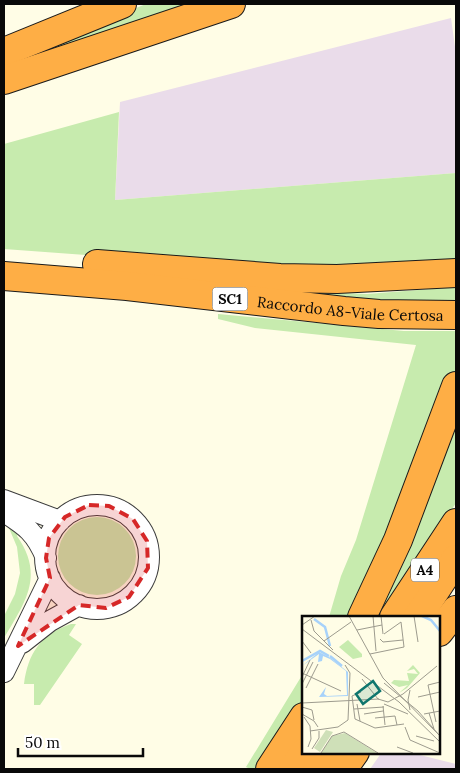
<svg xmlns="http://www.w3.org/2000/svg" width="460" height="773" viewBox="0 0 460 773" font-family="Lora,serif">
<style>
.industrial{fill:#eadcea}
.green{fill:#c7ebae}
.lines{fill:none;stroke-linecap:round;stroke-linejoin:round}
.minor-casing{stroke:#3c3c3c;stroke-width:22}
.highway-casing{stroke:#1a1a1a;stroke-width:30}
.minor{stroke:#fff;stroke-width:20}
.highway{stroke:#feae45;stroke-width:28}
.marked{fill:#d62828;fill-opacity:0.2;stroke:#d62828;stroke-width:4;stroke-dasharray:10 6;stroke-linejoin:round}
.labels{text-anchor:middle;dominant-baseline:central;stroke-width:5;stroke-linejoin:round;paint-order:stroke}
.shield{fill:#fff;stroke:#535353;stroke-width:1}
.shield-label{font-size:14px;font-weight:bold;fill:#090909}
.street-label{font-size:15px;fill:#090909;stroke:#fff}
.inset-river{fill:none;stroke:#a7d2fa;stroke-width:2.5}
.inset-road{fill:none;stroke:#9d9b8e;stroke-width:1}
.view{fill:#0f766e;fill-opacity:0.15;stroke:#0f766e;stroke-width:2.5}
.inset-edge{fill:none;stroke:#090909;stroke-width:2.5}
</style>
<rect width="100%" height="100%" fill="#fffde6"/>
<path class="industrial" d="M 451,18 L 456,54 L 456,173 L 115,200 L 120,102 Z
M 382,752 L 408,752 L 456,764 L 456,769 L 370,769 Z"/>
<path class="green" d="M 146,4 L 192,4 L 4,67 L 4,61 Z
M 119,112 L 115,200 L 456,173 L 456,262 L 263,268 L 4,249 L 4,144 Z
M 456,287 L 456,304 L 419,306 L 309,297 L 310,292 L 367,294 Z
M 218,314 L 404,331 L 456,331 L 456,503 L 381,617 L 372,617 L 415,464 L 351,617 L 329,617 L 341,576 L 356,540 L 416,345 L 255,328 L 218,319 Z
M58 556a39 39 0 1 1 78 0a39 39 0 1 1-78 0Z
M 9,528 L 18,533 L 17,536 C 45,576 25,602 4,638 L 4,616 L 15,594 L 20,573 L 17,547 Z
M 71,624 L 76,624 L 69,635 L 82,644 L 40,705 L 34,705 L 34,684 L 24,684 C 28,653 41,634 71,624 Z
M 304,672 L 304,703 L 262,769 L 250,769 L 246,767 Z"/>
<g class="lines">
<defs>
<path id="minor" d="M 4,500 L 60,521
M45 557a52 52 0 1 1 104 0a52 52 0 1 1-104 0Z
M 4,512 C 26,526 36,533 46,558
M 22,643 L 50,621 L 79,605
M 4,672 L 50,578"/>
<g id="highway">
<path d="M 4,52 L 122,4"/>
<path d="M 4,80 L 231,4"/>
<path d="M 97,264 L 280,278 L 337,279 L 456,273"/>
<path id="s1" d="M 4,276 L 127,286 L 344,311 L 379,314 L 456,315"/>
<path d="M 362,617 L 398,540 L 456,386"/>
<path d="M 394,617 L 456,523"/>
<path d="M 418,617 L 456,559"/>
<path d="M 439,632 L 456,610"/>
<path d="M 270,769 L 304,717"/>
<path d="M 293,769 L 305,752"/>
<path d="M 317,769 L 329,752"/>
<path d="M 343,769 L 355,752"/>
</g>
</defs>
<use href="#minor" class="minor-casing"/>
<use href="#highway" class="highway-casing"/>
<use href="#minor" class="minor"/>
<use href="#highway" class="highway"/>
</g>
<path class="marked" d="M 89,505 L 109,506 L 133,519 L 147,541 L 148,568 L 129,597 L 106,608 L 79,605 L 18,646 L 50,578 L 46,558 L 49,538 L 65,517 Z"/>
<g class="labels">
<g class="shield">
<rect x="212.5" y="287.5" width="35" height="23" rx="4"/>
<rect x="411" y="558.5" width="28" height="23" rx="4"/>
</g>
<g class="shield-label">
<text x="230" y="299">SC1</text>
<text x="425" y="570">A4</text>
</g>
<g class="street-label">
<text stroke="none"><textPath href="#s1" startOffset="348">Raccordo A8-Viale Certosa</textPath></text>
</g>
</g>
<g transform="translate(302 616)">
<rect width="138" height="138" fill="#fffde6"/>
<path d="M 46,24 L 60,38 L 60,41 L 51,43 L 37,31 ZM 111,49 L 118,57 L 105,72 L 97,77 L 106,69 L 97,71 L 89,67 L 92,64 L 107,65 L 105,57 L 116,58 L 112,53 L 105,55 Z" fill="#c7ebae"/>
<path d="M 24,114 L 31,116 L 18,136 L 12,132 ZM 43,117 L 75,137 L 19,137 L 30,120 Z" fill="#cfe0b8"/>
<path d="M 17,36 L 27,41 L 46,56 L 46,80 L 17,81 L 0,73 L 17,81 L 24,71 L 22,78 L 25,80 L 45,79 L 44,55 L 28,43 L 21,40 L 20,45 L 16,46 L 17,38 L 0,50 Z" fill="#a7d2fa"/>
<path class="inset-river" d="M 120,0 L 129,4 L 138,15M 12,3 L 23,11 L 28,30M 28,40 L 40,50M 0,45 L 18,35 L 27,40"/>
<path class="inset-road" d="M 47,0 L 81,62 L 138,120M 71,0 L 74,35M 79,0 L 81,18M 112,0 L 116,26M 9,4 L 12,15 L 31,34M 0,9 L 13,0M 0,13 L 97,86 L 138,126M 55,14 L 80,9M 78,23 L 81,26 L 101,24M 0,25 L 9,37M 22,25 L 49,6M 68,38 L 102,31 L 99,6 L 82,18M 0,57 L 39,75M 0,61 L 8,44M 60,63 L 76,83 L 86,86 L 101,78 L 135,50M 82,67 L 116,95 L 138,120M 0,68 L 11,46M 4,72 L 16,48M 59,76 L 50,80 L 53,103 L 73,112 L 102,108M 116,81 L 138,76M 0,87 L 77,83M 55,88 L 58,105M 82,88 L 106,98M 81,90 L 83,109M 0,91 L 10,94 L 12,104M 52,93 L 82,91M 108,94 L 106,84 L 108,74M 127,97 L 132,113M 0,98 L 12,105 L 16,111M 62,98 L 81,95M 122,98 L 138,95M 2,101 L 8,110 L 9,123 L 6,131M 73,102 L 93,100 L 95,109M 134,106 L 126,69 L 138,66M 103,111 L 108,124 L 138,137M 8,115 L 36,111 L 46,104 L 48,57 L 43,49M 114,120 L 132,125M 95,131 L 111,137M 10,133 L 17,122 L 17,115M 19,137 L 30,120 L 42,116 L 76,137"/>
<path class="view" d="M 71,65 L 78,75 L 61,88 L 54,78 Z"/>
<rect width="138" height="138" class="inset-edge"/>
</g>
<rect width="460" height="773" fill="none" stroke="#090909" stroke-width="10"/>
<path d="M18 748v8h125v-8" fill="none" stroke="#090909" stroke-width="2.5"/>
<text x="25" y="748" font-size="15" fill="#090909" stroke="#ffffff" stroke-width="4" paint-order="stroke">50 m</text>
</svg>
